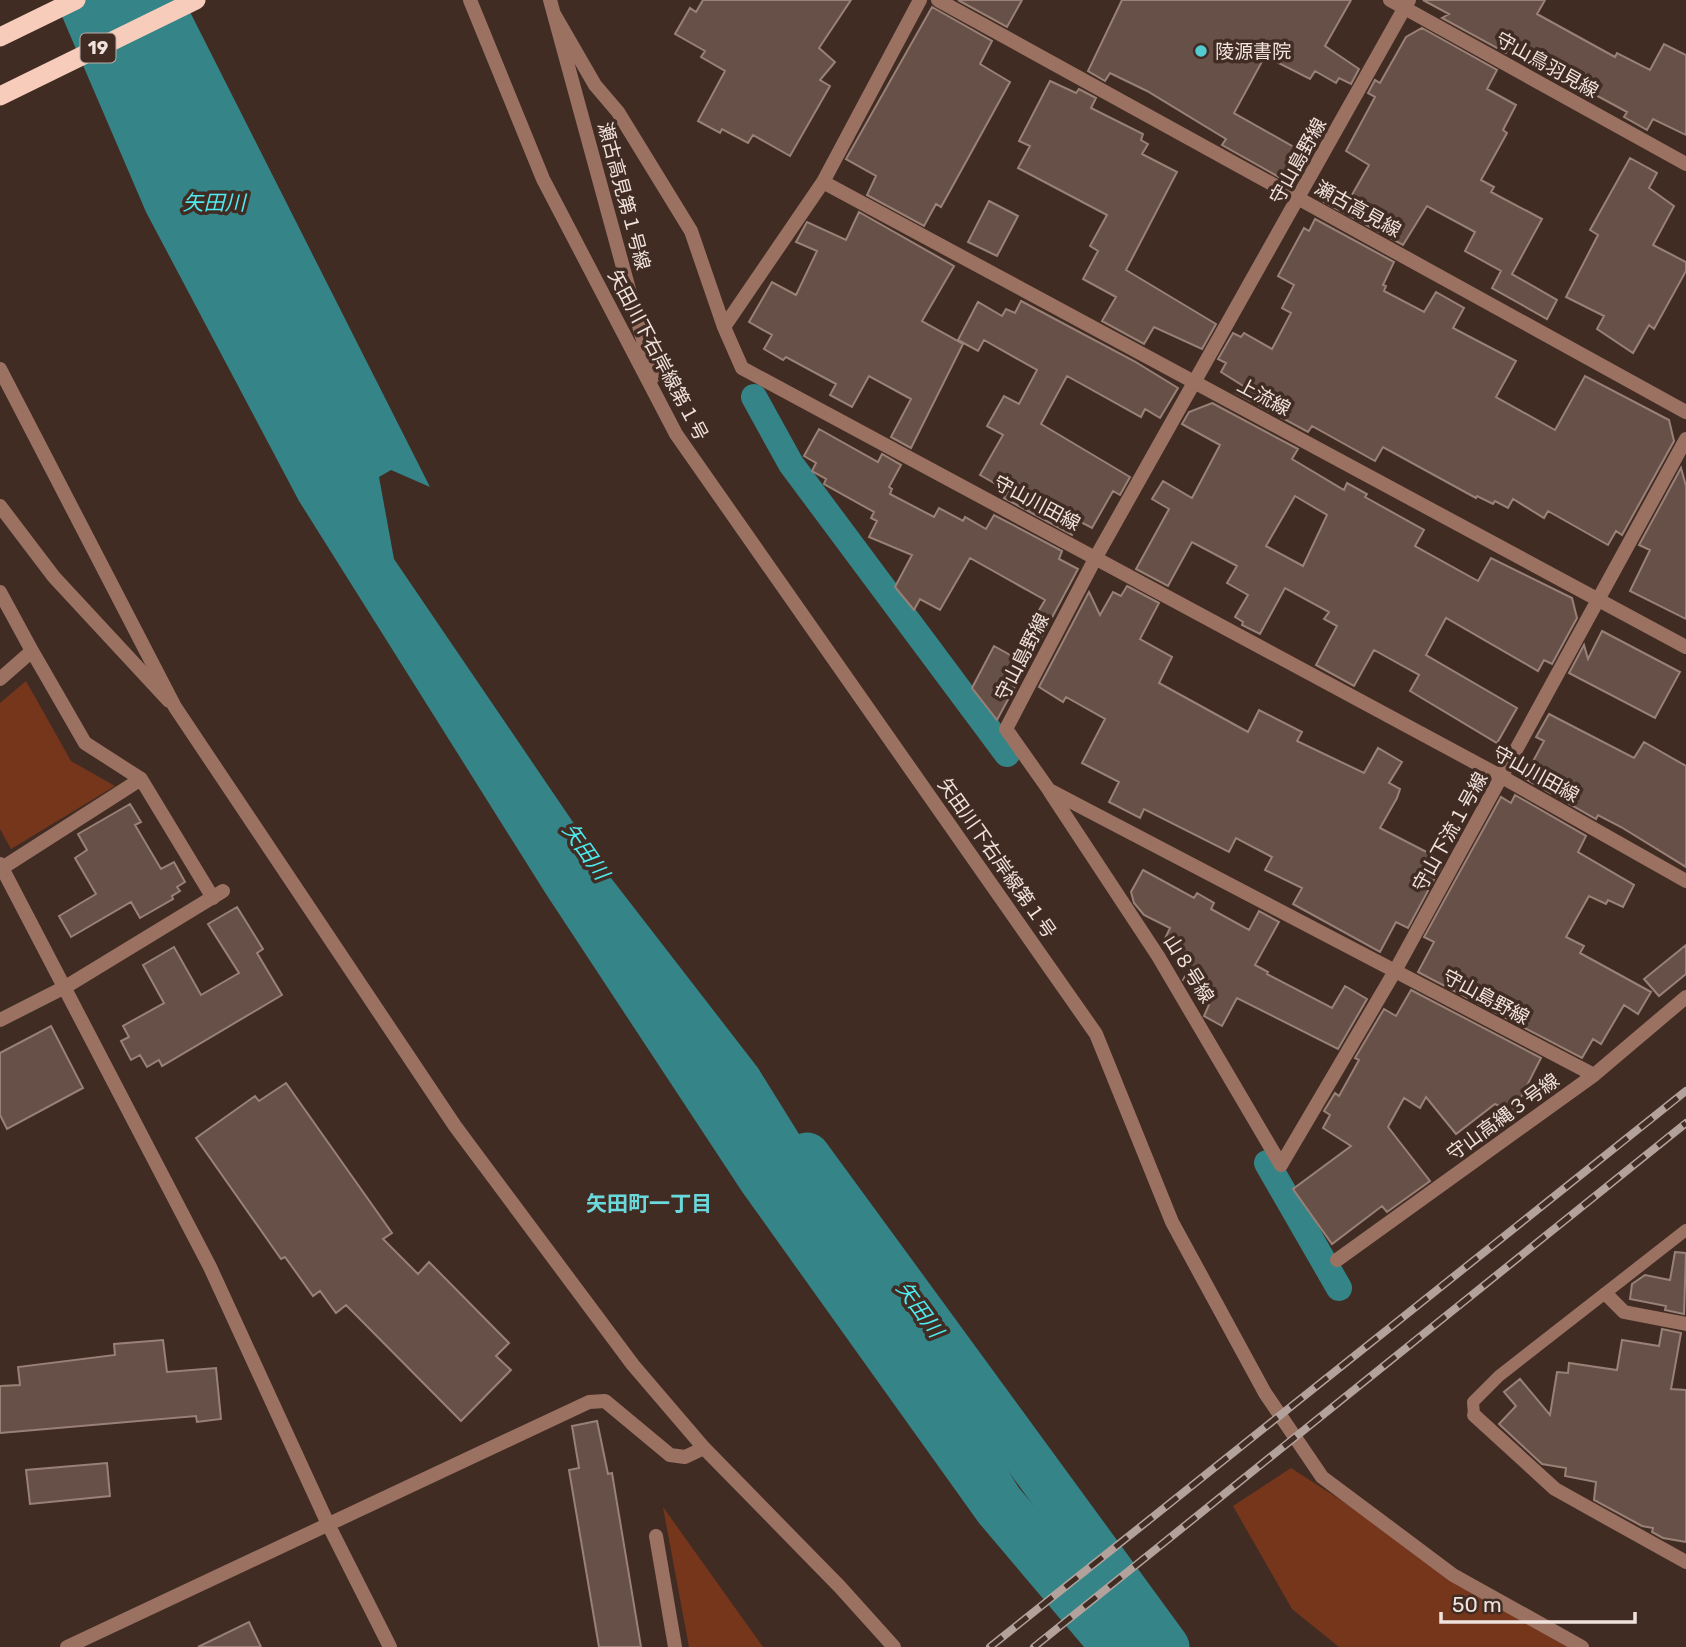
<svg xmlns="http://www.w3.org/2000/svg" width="1686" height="1647" viewBox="0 0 1686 1647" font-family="Rubik,'Noto Sans JP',sans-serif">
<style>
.green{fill:#76361b}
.water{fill:#358588}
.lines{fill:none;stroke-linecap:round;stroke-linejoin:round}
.canal{stroke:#358588;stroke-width:26}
.river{stroke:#358588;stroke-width:47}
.building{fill:#675048;stroke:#9a8177;stroke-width:2;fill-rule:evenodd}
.service{stroke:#9b7262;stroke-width:12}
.minor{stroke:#9b7262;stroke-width:14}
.tertiary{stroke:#9b7262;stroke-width:14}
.trunk{stroke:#f8ccba;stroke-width:19}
.rail-casing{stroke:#b3a29c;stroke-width:8}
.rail{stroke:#412c24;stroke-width:5;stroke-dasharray:16;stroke-linecap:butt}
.poi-dot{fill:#52ccd0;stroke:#412c24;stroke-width:2.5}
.labels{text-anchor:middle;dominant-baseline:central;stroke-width:7;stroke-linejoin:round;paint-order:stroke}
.shield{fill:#412c24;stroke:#bcaba5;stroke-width:2}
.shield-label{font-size:18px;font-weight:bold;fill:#f0e2dc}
.poi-label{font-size:19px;fill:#f0e2dc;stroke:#412c24;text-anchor:start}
.street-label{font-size:19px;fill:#f0e2dc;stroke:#412c24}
.water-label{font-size:21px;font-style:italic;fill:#4feaee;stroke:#412c24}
.neighbourhood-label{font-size:21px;font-weight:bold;fill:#6bd8db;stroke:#412c24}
</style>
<rect width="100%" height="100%" fill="#412c24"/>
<path class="green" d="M 26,681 L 71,761 L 115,786 L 11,849 L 0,829 L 0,703 Z
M 1291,1468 L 1569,1647 L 1339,1647 L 1292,1609 L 1233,1506 Z
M 663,1507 L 763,1647 L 689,1647 Z"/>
<path class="water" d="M 55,0 L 184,0 L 430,487 L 391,470 L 379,477 L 394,559 L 611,878 L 758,1068 L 1019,1488 L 1154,1647 L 1084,1647 L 979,1523 L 743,1193 L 546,894 L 299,501 L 146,212 Z"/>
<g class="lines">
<path class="canal" d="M 754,397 L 791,464 L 1007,754
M 1267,1163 L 1339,1288"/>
<path class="river" d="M 807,1156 L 1166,1647"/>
</g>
<path class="building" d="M 703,0 L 851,0 L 819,48 L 835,62 L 820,80 L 830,86 L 790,156 L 753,135 L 748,143 L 722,129 L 720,133 L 698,121 L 725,71 L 701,57 L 705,51 L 675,34 L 690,8 L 696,12 Z
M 958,0 L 1022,0 L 1007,27 Z
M 1122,0 L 1351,0 L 1325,46 L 1359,69 L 1351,84 L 1339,78 L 1336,83 L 1315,71 L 1310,79 L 1265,56 L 1234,113 L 1308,155 L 1297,174 L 1291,171 L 1286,181 L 1222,145 L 1226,139 L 1147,91 L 1110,73 L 1105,81 L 1088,71 Z
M 1423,0 L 1545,0 L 1537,14 L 1615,57 L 1617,53 L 1650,70 L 1664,44 L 1686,55 L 1686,135 L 1653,119 L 1647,130 L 1624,117 L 1627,112 L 1509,48 L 1506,53 L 1442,18 L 1449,14 Z
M 932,7 L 992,41 L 980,64 L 1010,82 L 941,207 L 936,204 L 924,226 L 867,195 L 876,176 L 846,159 Z
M 1422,28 L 1497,70 L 1487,89 L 1516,105 L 1503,130 L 1507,133 L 1481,180 L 1494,187 L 1491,192 L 1542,219 L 1512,274 L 1557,300 L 1547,319 L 1492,288 L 1501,271 L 1465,251 L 1475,232 L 1427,206 L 1403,245 L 1324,202 L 1330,190 L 1349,200 L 1369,165 L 1346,151 L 1375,97 L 1368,93 L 1375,80 L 1380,83 L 1406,37 Z
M 1050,81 L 1076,93 L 1079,89 L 1096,98 L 1091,108 L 1143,134 L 1141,140 L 1148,144 L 1142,154 L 1177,172 L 1126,270 L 1216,324 L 1202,349 L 1154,327 L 1144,344 L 1102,321 L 1116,297 L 1083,279 L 1098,251 L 1090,246 L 1107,215 L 1018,168 L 1030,146 L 1019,141 Z
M 1630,158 L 1657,173 L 1649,188 L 1674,206 L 1653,245 L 1686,262 L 1686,271 L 1654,329 L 1649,325 L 1633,353 L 1597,329 L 1604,316 L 1566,297 L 1598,235 L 1590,230 Z
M 989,201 L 1018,216 L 997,256 L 968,242 Z
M 859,212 L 954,266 L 922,321 L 963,344 L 911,448 L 891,437 L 911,399 L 869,376 L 852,407 L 830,395 L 836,384 L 786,357 L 783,360 L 764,349 L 772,335 L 749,322 L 772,282 L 796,295 L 817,251 L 796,242 L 807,222 L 846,240 Z
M 1315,219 L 1394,262 L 1383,285 L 1386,286 L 1384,291 L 1424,312 L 1436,292 L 1464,308 L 1453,328 L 1516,361 L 1496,397 L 1555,430 L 1585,376 L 1669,420 L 1674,441 L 1622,535 L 1616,531 L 1608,545 L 1548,511 L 1544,518 L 1513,499 L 1508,508 L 1495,501 L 1493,504 L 1477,496 L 1476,498 L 1383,447 L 1375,461 L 1312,426 L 1308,432 L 1236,393 L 1248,389 L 1221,372 L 1226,363 L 1218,359 L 1233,333 L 1241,337 L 1244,333 L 1272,349 L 1291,313 L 1282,308 L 1294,285 L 1278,276 L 1304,228 L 1309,231 Z
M 1021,301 L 1134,361 L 1178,388 L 1160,418 L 1145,409 L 1141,417 L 1067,376 L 1041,424 L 1130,477 L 1120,495 L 1113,491 L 1092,528 L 1079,521 L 1072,535 L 1004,498 L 1008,491 L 980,475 L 1003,435 L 987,426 L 1004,396 L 1019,404 L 1037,370 L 984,340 L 978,351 L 958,340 L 978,302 L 1002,316 L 1006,309 L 1015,313 Z
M 1212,403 L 1298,449 L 1292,459 L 1344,490 L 1347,483 L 1367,494 L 1365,497 L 1424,530 L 1415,546 L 1478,581 L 1491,558 L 1572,598 L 1577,618 L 1552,664 L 1544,660 L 1538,671 L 1446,618 L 1426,655 L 1517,708 L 1497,743 L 1410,691 L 1419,675 L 1374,650 L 1354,686 L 1316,665 L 1337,626 L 1324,619 L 1329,612 L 1285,588 L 1260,634 L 1242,625 L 1243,622 L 1235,617 L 1248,595 L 1227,583 L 1237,566 L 1192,542 L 1168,586 L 1136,569 L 1169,509 L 1152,499 L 1163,481 L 1192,498 L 1220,445 L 1182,424 L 1189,412 ZM 1295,496 L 1327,515 L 1303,566 L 1266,546 Z
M 819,429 L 878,462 L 882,454 L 901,465 L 889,487 L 892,489 L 890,494 L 934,517 L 939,508 L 963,521 L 965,517 L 986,529 L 994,515 L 1062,551 L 1059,559 L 1078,569 L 997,720 L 972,688 L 994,646 L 1012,656 L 1045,600 L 970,558 L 940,610 L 920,599 L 914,610 L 895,587 L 912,555 L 869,537 L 877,521 L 871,518 L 874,512 L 824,484 L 826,479 L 812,471 L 816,463 L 804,456 Z
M 1681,468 L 1686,486 L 1686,619 L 1630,591 L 1650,550 L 1639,545 Z
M 1127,586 L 1159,603 L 1140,639 L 1172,657 L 1159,683 L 1248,732 L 1259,710 L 1302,732 L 1297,741 L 1364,773 L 1378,748 L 1402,762 L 1389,783 L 1400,789 L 1397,798 L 1380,828 L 1444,861 L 1408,928 L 1396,922 L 1380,952 L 1293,904 L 1302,888 L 1265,870 L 1272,857 L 1236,838 L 1229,852 L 1144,809 L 1140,818 L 1109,802 L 1119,782 L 1082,763 L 1105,719 L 1066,697 L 1063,702 L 1039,687 L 1089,592 L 1100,615 L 1113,592 L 1121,596 Z
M 1602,631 L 1680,672 L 1655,718 L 1569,673 L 1584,645 L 1588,659 Z
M 1549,714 L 1634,758 L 1644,742 L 1686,766 L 1686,867 L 1621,827 L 1598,815 L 1596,819 L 1524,778 L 1544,741 L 1536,737 Z
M 1515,795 L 1586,836 L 1578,852 L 1634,885 L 1623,907 L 1608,900 L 1606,904 L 1589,896 L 1566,937 L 1584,946 L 1580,953 L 1651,992 L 1638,1014 L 1624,1005 L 1601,1044 L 1593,1039 L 1582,1058 L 1418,972 L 1434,942 L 1424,937 L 1501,797 L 1511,803 Z
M 130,804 L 141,822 L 135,825 L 161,869 L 174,862 L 185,882 L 177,887 L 180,891 L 172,896 L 173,899 L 140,918 L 131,902 L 71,937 L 59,916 L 96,894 L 75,858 L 87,850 L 78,834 Z
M 1143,870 L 1194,898 L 1197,893 L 1214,903 L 1211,909 L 1249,930 L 1259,911 L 1279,922 L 1255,965 L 1268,972 L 1267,974 L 1332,1008 L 1345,986 L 1367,999 L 1338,1049 L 1237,998 L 1222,1026 L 1204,1016 L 1212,998 L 1183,980 L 1193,962 L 1162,945 L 1170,928 L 1144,915 L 1134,903 L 1131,892 Z
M 237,907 L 263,949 L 257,953 L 282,995 L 162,1066 L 159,1060 L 147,1067 L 140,1055 L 131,1060 L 121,1041 L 129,1037 L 123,1026 L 164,1003 L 143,965 L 174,947 L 201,995 L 239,973 L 208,924 Z
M 1686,945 L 1686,974 L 1659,996 L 1644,979 Z
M 1411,990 L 1541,1058 L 1513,1113 L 1495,1104 L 1456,1134 L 1426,1097 L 1420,1108 L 1404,1098 L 1388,1127 L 1430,1181 L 1387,1212 L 1382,1206 L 1332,1244 L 1293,1189 L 1351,1146 L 1323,1128 L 1330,1115 L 1324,1111 L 1335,1093 L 1339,1096 L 1359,1060 L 1355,1058 L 1384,1009 L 1396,1016 Z
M 51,1026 L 83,1088 L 7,1129 L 0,1115 L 0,1053 Z
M 286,1083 L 392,1233 L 383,1239 L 418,1274 L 429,1262 L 509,1343 L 496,1356 L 511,1370 L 461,1421 L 346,1305 L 336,1313 L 320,1291 L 313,1296 L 285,1257 L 281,1259 L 196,1138 L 255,1096 L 259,1101 Z
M 1675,1252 L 1686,1253 L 1684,1314 L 1665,1310 L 1666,1306 L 1630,1299 L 1632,1284 L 1645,1275 L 1670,1280 Z
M 1662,1329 L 1681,1333 L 1671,1389 L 1686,1390 L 1686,1542 L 1663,1538 L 1652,1532 L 1653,1528 L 1642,1526 L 1594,1500 L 1596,1482 L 1565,1476 L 1566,1468 L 1542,1464 L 1499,1424 L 1516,1406 L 1504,1392 L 1520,1379 L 1550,1415 L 1557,1372 L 1568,1373 L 1569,1363 L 1617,1370 L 1622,1340 L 1659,1346 Z
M 163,1340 L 167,1372 L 216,1368 L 221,1419 L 197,1422 L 196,1416 L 0,1433 L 0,1386 L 20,1385 L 18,1367 L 115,1355 L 114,1344 Z
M 597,1421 L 608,1474 L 612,1473 L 641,1647 L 599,1647 L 569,1470 L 579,1468 L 572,1426 Z
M 107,1463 L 110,1496 L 30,1504 L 26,1470 Z
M 249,1622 L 261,1647 L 198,1647 Z"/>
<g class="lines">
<path class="service" d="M 1474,1415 L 1473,1402 L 1499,1376 L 1686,1230"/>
<path class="minor" d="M 470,0 L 543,179 L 676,434 L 1096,1034 L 1172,1222 L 1265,1393 L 1322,1477 L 1453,1575 L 1582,1647
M 550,0 L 653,377
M 938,0 L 1686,412
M 1390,0 L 1686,164
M 1409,0 L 1096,557 L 1006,729 L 1049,790 L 1594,1075
M 554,14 L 595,85 L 618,112 L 691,231 L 724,327 L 742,368 L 1502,777 L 1686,881
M 823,182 L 1686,647
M 724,327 L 823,182 L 920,0
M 0,506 L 54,577 L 169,701
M 0,592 L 32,651 L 0,679
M 32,651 L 85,743 L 141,779 L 213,898
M 1050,792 L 1158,956 L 1281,1165 L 1395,971 L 1686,439
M 0,864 L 210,1267 L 328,1524 L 390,1647
M 2,868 L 141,779
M 0,1020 L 67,986 L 223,891
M 1337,1260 L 1594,1075 L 1686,997
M 1606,1294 L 1624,1312 L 1686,1324
M 1474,1415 L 1555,1489 L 1686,1562
M 656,1536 L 675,1647
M 67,1647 L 589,1402 L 605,1401 L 670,1455 L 685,1457 L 704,1448"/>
<path class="tertiary" d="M 0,369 L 175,707 L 455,1126 L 633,1365 L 704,1448 L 840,1587 L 894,1647"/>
<path class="trunk" d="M 0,37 L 76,0
M 0,96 L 196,0"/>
<defs>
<path id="rail" d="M 990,1647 L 1686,1091
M 1034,1647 L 1686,1123"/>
</defs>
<use href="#rail" class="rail-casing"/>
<use href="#rail" class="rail"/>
</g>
<circle class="poi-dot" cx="1201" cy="51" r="7"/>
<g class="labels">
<rect class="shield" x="80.5" y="33.5" width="35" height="29" rx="5"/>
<g class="shield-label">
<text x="98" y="48">19</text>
</g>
<g class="poi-label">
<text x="1215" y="51">陵源書院</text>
</g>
<g class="street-label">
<text transform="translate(1547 65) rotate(29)">守山鳥羽見線</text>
<text transform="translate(1298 161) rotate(-61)">守山島野線</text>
<text transform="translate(624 196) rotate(75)">瀬古高見第１号線</text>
<text transform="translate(1358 209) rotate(29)">瀬古高見線</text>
<text transform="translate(658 355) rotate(62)">矢田川下右岸線第１号</text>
<text transform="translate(1264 397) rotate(28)">上流線</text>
<text transform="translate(1037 503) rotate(28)">守山川田線</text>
<text transform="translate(1022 657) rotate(-63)">守山島野線</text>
<text transform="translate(1536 774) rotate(29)">守山川田線</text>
<text transform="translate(1450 832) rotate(-61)">守山下流１号線</text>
<text transform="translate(997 858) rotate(55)">矢田川下右岸線第１号</text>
<text transform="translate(1189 969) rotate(58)">山８号線</text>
<text transform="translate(1486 997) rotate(28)">守山島野線</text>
<text transform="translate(1503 1117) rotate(-36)">守山高縄３号線</text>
</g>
<g class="water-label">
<text x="214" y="202">矢田川</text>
<text transform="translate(586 851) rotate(55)">矢田川</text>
<text transform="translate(920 1309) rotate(54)">矢田川</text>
</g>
<g class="neighbourhood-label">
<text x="649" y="1203">矢田町一丁目</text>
</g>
</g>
<path d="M1441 1612v10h194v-10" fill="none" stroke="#f0e2dc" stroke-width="3.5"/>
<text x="1452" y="1612" font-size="21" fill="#f0e2dc" stroke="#412c24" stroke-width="5" paint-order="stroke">50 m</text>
</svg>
